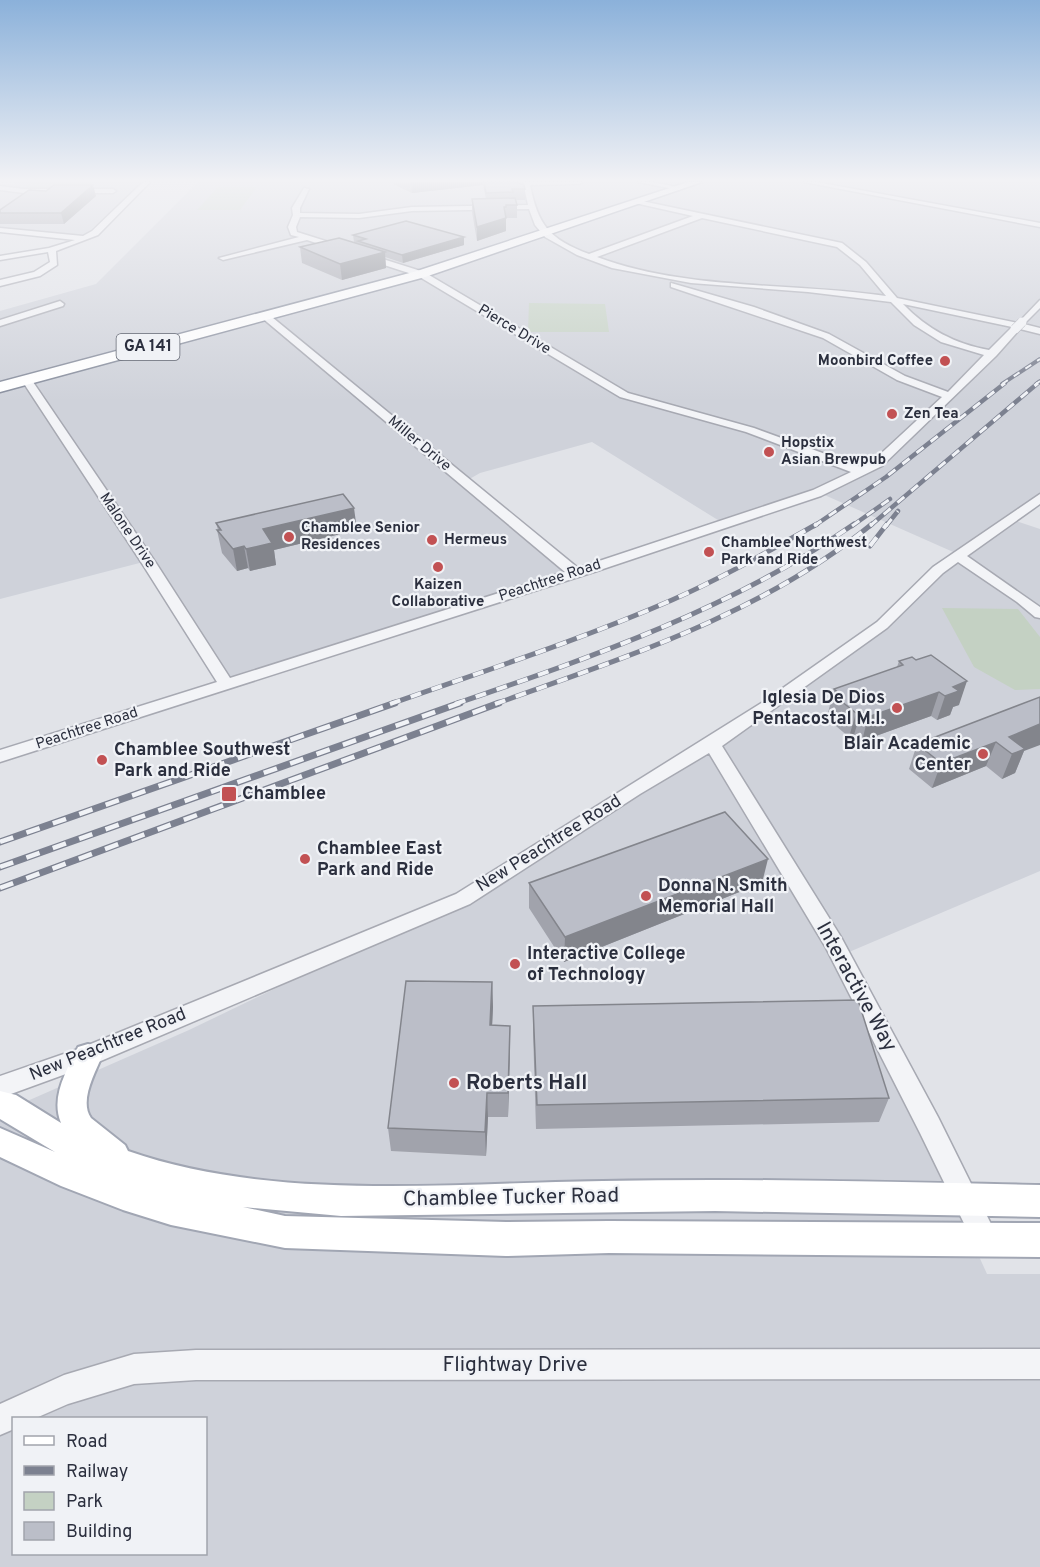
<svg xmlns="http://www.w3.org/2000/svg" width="1040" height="1567" viewBox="0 0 1040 1567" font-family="Overpass,sans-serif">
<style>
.built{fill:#cfd2da;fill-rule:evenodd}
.green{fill:#c4d1c3}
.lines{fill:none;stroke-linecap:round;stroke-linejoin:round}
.minor-casing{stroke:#a7a9b2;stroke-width:3}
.major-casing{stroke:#a1a6b3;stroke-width:4}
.highway-casing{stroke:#898f9e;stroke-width:3}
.minor{fill:#f3f4f7;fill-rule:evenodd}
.major{fill:#fff;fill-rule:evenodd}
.highway{fill:#fff;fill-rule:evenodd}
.rail-far3-casing{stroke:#7c8190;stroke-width:4}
.rail-far2-casing{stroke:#7c8190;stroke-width:4.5}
.rail-far1-casing{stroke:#7c8190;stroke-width:5}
.rail-casing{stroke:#7c8190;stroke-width:7}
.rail-far3{stroke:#f0f2f6;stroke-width:2;stroke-dasharray:7;stroke-linecap:butt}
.rail-far2{stroke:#f0f2f6;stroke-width:3;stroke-dasharray:9;stroke-linecap:butt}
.rail-far1{stroke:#f0f2f6;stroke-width:4;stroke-dasharray:11;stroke-linecap:butt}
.rail{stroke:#f0f2f6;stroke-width:4.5;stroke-dasharray:14;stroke-linecap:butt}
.minor-bridge-casing{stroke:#a7a9b2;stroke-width:10;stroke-linecap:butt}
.minor-bridge{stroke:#f3f4f7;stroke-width:9}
.wall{fill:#a1a3ac}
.shaded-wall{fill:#83858c}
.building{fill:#bbbec8;stroke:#83858c;stroke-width:1.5}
.poi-dot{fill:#c25153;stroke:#f0f2f6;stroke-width:2}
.labels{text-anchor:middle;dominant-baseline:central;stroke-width:4.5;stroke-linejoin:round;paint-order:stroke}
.far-street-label{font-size:15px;fill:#2b2f3e;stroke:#f0f2f6}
.far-poi-label{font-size:15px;font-weight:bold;fill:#2b2f3e;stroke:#f0f2f6;text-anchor:start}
.shield{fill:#f0f2f6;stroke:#666a75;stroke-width:1.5}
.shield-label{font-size:16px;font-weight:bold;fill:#2b2f3e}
.poi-label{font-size:18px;font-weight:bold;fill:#2b2f3e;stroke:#f0f2f6;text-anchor:start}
.street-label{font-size:18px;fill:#2b2f3e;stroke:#f0f2f6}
.near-street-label{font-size:21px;fill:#2b2f3e;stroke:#f0f2f6}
.near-poi-label{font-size:21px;font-weight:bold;fill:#2b2f3e;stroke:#f0f2f6;text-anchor:start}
</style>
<rect width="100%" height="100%" fill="#e1e3e8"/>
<path class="built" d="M 18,182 L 142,182 L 142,184 L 87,233 L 77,237 L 0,229 L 0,189 Z
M 198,182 L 1040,182 L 1040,494 L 1007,518 L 1040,529 L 1040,871 L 842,955 L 987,1274 L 1040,1274 L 1040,1567 L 0,1567 L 0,1113 L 189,1030 L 472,894 L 860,643 L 960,555 L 820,493 L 726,525 L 592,442 L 480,473 L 466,481 L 575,573 L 226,684 L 155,559 L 0,599 L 0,311 L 96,284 ZM 14,1418 L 206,1418 L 206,1554 L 14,1554 Z"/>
<path class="green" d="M 34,182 L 88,182 L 93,184 L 87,189 L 34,189 L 25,186 Z
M 218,187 L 257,187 L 240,210 L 197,210 Z
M 529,303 L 605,304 L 609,332 L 528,332 Z
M 942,608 L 1018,609 L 1040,637 L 1040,689 L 1015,690 L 974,667 Z"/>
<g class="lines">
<defs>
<path id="minor" d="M 143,182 L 150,182 L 98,235 L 56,251 L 57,265 L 40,276 L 0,286 L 0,280 L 34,272 L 50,262 L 48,252 L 0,260 L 0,256 L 49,248 L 75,240 L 0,232 L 0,228 L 83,236 L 92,231 Z
M 523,182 L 582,182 L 579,184 L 530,185 C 538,225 549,239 589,254 L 693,216 L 635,203 L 637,200 L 842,243 L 866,262 L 897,298 L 1018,323 L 1040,300 L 1040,308 L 1024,324 L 1040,328 L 1040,334 L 1020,329 L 996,356 L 882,466 L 821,496 L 597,571 L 0,762 L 0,750 L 217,682 L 143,565 L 21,379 L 22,377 L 31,379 L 156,563 L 230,678 L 565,572 L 261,317 L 261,313 L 267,313 L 578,568 L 813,490 L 851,472 L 746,432 L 620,397 L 418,276 L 307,240 L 223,260 L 219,258 L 299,237 L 291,235 L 288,227 L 293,215 L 292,208 L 304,188 L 309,189 L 300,208 L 300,213 L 359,214 L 412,207 L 528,205 ZM 529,209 L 535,225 L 545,237 L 577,255 L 612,268 L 691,283 L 808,292 L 891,302 L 914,325 L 941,342 L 984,355 L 948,392 L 905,376 L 829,334 L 754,307 L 671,283 L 671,287 L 823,338 L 897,380 L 942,397 L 874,460 L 861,467 L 754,428 L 628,393 L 424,272 L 297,232 L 296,227 L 300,217 L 359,218 L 412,211 ZM 702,218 L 837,247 L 860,265 L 886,296 C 791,282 688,291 597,257 ZM 903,304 L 1012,327 L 989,350 C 955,344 927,329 903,304 Z
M 638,182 L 652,182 L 682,188 L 679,190 Z
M 804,182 L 816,182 L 1040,223 L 1040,227 Z
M 0,186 L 24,189 L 113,189 L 116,191 L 113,193 L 24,193 L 0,190 Z
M 60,301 L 64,304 L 63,306 L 0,326 L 0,320 Z
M 1040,494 L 1040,504 L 967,556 L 1040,607 L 1040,618 L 1035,617 L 1017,602 L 958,562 L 943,573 L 887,628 L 722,746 L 841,937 L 938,1117 L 994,1230 L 998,1239 L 994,1248 L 985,1252 L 976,1248 L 920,1133 L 826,948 L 709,753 L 640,794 L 470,904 L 96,1063 L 0,1098 L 0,1076 L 81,1048 L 456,894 L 763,702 L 877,622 L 933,567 Z
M 1040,1349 L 1040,1379 L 196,1380 L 134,1384 L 68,1404 L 36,1418 L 14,1418 L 14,1429 L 0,1435 L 0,1404 L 64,1375 L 134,1354 L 196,1350 Z"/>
<path id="major" d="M 88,1044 L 98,1047 L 102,1056 C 95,1073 79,1101 91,1118 L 125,1145 L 128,1151 C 274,1202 451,1183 603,1181 C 749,1178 894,1182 1040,1185 L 1040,1217 L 715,1211 L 341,1216 L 243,1207 L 285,1216 L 506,1222 L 609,1221 L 1040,1223 L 1040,1257 L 609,1253 L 506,1256 L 285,1248 L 171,1225 L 123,1210 L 61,1186 L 0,1157 L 0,1128 L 55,1152 L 0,1119 L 0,1091 L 16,1095 L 61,1123 C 50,1097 67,1070 78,1047 Z"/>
<path id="highway" d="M 688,182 L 702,182 L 425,277 L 0,392 L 0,382 L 417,271 Z"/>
</defs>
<use href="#minor" class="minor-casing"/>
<use href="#major" class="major-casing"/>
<use href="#highway" class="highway-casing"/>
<use href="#minor" class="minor"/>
<use href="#major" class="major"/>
<use href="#highway" class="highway"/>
<defs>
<path id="rail-far3" d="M 1002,384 L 1040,359
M 1036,384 L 1040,381"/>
<path id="rail-far2" d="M 814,526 L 886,477 L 1005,383
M 852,526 L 890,499
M 870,526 L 1038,383
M 886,526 L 898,511"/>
<path id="rail-far1" d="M 870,546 L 887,524
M 390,704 C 484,671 580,640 672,600 C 722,578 769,551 817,524
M 455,704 C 592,657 734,608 854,524
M 495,704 C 626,657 762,614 872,524"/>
<path id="rail" d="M 0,842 L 395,703
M 0,867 L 460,703
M 0,888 L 499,703"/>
</defs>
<use href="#rail-far3" class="rail-far3-casing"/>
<use href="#rail-far2" class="rail-far2-casing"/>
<use href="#rail-far1" class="rail-far1-casing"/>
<use href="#rail" class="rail-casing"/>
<use href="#rail-far3" class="rail-far3"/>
<use href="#rail-far2" class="rail-far2"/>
<use href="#rail-far1" class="rail-far1"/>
<use href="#rail" class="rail"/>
<defs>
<path id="minor-bridge" d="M 1015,329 L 1022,322"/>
</defs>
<use href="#minor-bridge" class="minor-bridge-casing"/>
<use href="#minor-bridge" class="minor-bridge"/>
</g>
<path class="wall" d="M 393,182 L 517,182 L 525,189 L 525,200 L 516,200 L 517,205 L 517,218 L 506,218 L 506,231 L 477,241 L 472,212 L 472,199 L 486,199 L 483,185 L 412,193 L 393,184 Z
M 96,196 L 64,224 L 0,224 L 0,210 Z
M 353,235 L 464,245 L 403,263 L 385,257 L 386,268 L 342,280 L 302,263 L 300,247 L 354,242 Z
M 216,523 L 357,530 L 274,550 L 276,565 L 250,571 L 248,568 L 237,571 L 222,553 L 217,530 L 218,530 Z
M 899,661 L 959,705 L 953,707 L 950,715 L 937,720 L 931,716 L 862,741 L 854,735 L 849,737 L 830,721 L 831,716 L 828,713 L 834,689 L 897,667 Z
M 1040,697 L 1024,751 L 1015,773 L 1002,779 L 986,766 L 932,788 L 909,769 L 917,744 Z
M 529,883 L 762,883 L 564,962 L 529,908 Z
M 492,982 L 493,1007 L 492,1025 L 510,1026 L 508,1117 L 488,1117 L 486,1156 L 391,1151 L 388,1128 Z
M 533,1006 L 889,1098 L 879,1122 L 536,1129 L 533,1031 Z"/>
<path class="shaded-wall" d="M 411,182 L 483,182 L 483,185 L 412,193 Z
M 93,185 L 96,196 L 64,224 L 61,213 Z
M 506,218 L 506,231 L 477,241 L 477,227 Z
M 464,237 L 464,245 L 403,263 L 402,255 Z
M 385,252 L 386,268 L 342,280 L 340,264 Z
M 354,508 L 357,530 L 274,550 L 276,565 L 250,571 L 246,549 L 263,529 Z
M 244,546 L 248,568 L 237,571 L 233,549 Z
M 967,681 L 959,705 L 953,707 L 950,715 L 937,720 L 945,696 L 953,687 Z
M 939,692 L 931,716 L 862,741 L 868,717 Z
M 861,711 L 854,735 L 849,737 L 856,713 Z
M 1040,724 L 1040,745 L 1024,751 L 1015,773 L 1002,779 L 1012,754 L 1009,737 Z
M 996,742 L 986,766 L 932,788 L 941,763 Z
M 768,859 L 762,883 L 564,962 L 565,937 Z
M 492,982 L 493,1007 L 491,1049 L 490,1025 Z
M 510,1026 L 510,1050 L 508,1117 L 508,1093 Z
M 487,1093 L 488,1117 L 486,1156 L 485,1132 Z"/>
<path class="building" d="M 484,182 L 517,182 L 524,185 L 525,189 L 512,189 L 513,192 L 486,193 Z
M 54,185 L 93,185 L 61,213 L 0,213 L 0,210 L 29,190 L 46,191 Z
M 515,198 L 517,205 L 506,205 L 506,207 L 504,207 L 506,218 L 477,227 L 472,199 Z
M 406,221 L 464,237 L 402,255 L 358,241 L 366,239 L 353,235 Z
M 339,238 L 385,252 L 340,264 L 300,247 Z
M 343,494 L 354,508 L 263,529 L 272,543 L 246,549 L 244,546 L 233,549 L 217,530 L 221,530 L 216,523 Z
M 931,655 L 967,681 L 953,687 L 959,691 L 945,696 L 939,692 L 868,717 L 861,711 L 856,713 L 836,697 L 841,695 L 834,689 L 903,665 L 899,661 L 912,657 L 916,660 Z
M 1040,697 L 1040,724 L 1009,737 L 1025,749 L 1012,754 L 996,742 L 941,763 L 917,744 Z
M 725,812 L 768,859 L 565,937 L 529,883 Z
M 406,981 L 492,982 L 490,1025 L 510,1026 L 508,1093 L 487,1093 L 485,1132 L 388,1128 Z
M 858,1000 L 889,1098 L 537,1105 L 533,1006 Z"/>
<linearGradient id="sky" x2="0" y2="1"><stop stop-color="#8bb1da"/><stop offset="0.45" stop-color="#f2f2f5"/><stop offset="1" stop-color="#f2f2f5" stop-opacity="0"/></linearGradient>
<rect width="1040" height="401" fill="url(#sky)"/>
<g class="poi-dot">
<circle cx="945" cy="361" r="6"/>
<circle cx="892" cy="414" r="6"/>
<circle cx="769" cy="452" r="6"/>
<circle cx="289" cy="537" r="6"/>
<circle cx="432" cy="540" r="6"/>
<circle cx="709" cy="552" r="6"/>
<circle cx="438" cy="567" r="6"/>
<circle cx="897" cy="708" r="6"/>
<circle cx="983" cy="754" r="6"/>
<circle cx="102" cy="760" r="6"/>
<rect x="221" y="786" width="16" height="16" rx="3"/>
<circle cx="305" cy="859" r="6"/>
<circle cx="646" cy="896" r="6"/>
<circle cx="515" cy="964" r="6"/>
<circle cx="454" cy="1083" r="6"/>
</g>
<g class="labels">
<g class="far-street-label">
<text transform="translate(514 330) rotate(31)">Pierce Drive</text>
<text transform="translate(419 444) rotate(40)">Miller Drive</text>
<text transform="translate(127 531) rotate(56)">Malone Drive</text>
<text transform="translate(550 581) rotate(-18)">Peachtree Road</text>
<text transform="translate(87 729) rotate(-18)">Peachtree Road</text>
</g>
<g class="far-poi-label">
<text x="933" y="361" text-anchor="end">Moonbird Coffee</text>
<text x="904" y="414">Zen Tea</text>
<text x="781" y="443">Hopstix<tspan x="781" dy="17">Asian Brewpub</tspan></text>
<text x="301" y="528">Chamblee Senior<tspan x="301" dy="17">Residences</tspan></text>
<text x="444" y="540">Hermeus</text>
<text x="721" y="543">Chamblee Northwest<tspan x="721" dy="17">Park and Ride</tspan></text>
<text x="438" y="585" text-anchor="middle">Kaizen<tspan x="438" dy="17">Collaborative</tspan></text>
</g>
<rect class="shield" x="116.5" y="334" width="63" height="26" rx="4.5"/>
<g class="shield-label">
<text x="148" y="347">GA 141</text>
</g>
<g class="poi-label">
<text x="885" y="698" text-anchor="end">Iglesia De Dios<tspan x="885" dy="21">Pentacostal M.I.</tspan></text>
<text x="971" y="744" text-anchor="end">Blair Academic<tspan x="971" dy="21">Center</tspan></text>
<text x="114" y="750">Chamblee Southwest<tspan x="114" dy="21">Park and Ride</tspan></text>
<text x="242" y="794">Chamblee</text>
<text x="317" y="849">Chamblee East<tspan x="317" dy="21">Park and Ride</tspan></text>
<text x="658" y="886">Donna N. Smith<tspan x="658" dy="21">Memorial Hall</tspan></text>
<text x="527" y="954">Interactive College<tspan x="527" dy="21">of Technology</tspan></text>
</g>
<g class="street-label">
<text transform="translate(549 844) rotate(-32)">New Peachtree Road</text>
<text transform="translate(108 1045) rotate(-22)">New Peachtree Road</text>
</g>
<g class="near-street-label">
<text transform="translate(856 987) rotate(61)">Interactive Way</text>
<text transform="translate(511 1198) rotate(-1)">Chamblee Tucker Road</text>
<text x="515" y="1365">Flightway Drive</text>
</g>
<g class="near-poi-label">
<text x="466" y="1083">Roberts Hall</text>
</g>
</g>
<rect x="12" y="1417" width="195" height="138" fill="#f0f2f6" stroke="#a1a4ac" stroke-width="1.5"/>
<rect x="24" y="1436" width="30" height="9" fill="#ffffff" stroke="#a1a4ac" stroke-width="1.5"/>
<text x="66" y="1447" font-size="18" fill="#2b2f3e">Road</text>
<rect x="24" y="1466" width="30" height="9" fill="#7c8190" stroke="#a1a4ac" stroke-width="1.5"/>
<text x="66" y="1477" font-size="18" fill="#2b2f3e">Railway</text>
<rect x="24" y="1492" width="30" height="18" fill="#c4d1c3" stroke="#a1a4ac" stroke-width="1.5"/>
<text x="66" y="1507" font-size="18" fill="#2b2f3e">Park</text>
<rect x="24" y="1522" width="30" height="18" fill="#bbbec8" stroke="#a1a4ac" stroke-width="1.5"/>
<text x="66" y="1537" font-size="18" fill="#2b2f3e">Building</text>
</svg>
